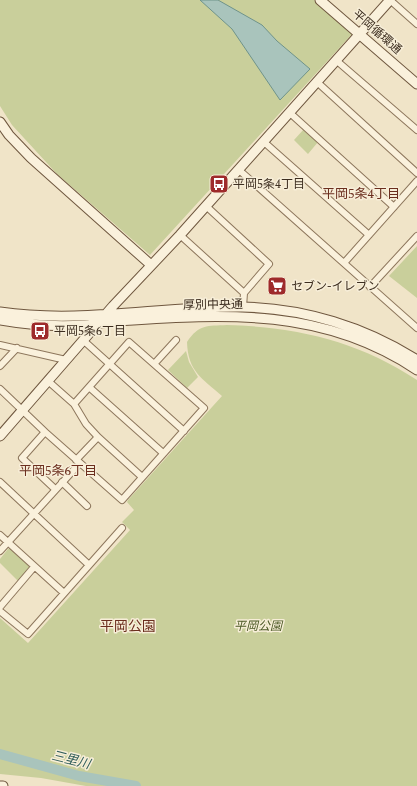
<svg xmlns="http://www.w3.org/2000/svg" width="417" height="786" viewBox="0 0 417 786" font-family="Spectral,'Noto Sans JP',serif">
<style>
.green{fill:#c9cf9b}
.water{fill:#a9c4bc;stroke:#6f938a}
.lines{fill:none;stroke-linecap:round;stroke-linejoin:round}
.river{stroke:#a9c4bc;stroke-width:10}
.street-casing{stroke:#8d765c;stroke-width:8}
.secondary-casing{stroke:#6f573f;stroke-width:11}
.street{stroke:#faf1dc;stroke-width:6}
.secondary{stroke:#faf1dc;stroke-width:9}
.labels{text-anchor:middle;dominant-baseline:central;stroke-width:3;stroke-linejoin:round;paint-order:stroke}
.street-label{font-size:12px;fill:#3d2e20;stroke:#f7eed8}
.poi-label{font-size:12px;fill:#3d2e20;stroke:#f7eed8;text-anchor:start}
.park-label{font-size:12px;font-style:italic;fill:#4d5a26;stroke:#f7eed8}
.neighbourhood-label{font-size:13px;fill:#6b2e1e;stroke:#f7eed8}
.water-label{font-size:13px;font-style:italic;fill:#2f5d5a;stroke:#f7eed8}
.quarter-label{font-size:14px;fill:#6b2e1e;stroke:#f7eed8}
</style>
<rect width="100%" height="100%" fill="#f0e4c8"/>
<path class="green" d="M 0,0 L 314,0 L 353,33 L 150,255 L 57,174 L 12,125 L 0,106 Z
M 304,129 L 318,142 L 308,154 L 294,140 Z
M 417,246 L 417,298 L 389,276 Z
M 227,325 C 297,327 358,341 417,380 L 417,786 L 86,786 L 41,778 L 0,774 L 0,618 L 28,643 L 130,530 L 122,522 L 134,510 L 127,502 L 128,500 L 222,396 C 202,378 188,372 187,342 C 199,324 207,326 227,325 Z
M 186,351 L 189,362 L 198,377 L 187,388 L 168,370 Z
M 8,549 L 11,549 L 29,566 L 29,569 L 18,581 L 0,563 L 0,559 Z"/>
<path class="water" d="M 200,0 L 218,0 L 262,25 L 277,41 L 310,69 L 280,100 L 232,29 Z"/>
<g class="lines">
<path class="river" d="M 0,754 L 79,776 L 136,786"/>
<defs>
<path id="street" d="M 390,0 L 417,24
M 337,61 L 417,130
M 317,82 L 417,173
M 290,113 L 394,207
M 264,142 L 369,235
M 239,170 L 417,328
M 206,206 L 269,264 L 244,293 L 243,307
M 180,235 L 244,293
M 344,263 L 417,181
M 370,287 L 417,236
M 84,341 L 184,431
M 0,345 L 66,360
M 155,363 L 176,340
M 0,366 L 17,348
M 48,381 L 74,404 L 86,424 L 98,437 L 142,477
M 89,387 L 163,453
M 0,389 L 45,432 L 122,500 L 204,408 L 129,342 L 74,404
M 45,432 L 22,458 L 55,489
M 76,460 L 98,437
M 0,482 L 89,565
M 62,482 L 87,506
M 0,535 L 64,593
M 0,551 L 80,463
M 0,607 L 34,567
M 0,611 L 28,634 L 122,528"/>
<path id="secondary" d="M 320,0 L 417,84
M 0,122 L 9,135 L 31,158 L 151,265
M 0,312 C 81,324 161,306 242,307 C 304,308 365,327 417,360
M 0,320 C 28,325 56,327 85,325 C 96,324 107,322 118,321 C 225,314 323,307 417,370
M 0,436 L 113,306 L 180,235 L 390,0
M 0,786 L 3,786"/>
</defs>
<use href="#street" class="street-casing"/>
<use href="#secondary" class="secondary-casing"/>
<use href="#street" class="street"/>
<use href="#secondary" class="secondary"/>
</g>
<defs>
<symbol id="bus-square" viewBox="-11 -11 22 22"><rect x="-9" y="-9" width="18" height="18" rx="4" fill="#9e2a2b" stroke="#f7eed8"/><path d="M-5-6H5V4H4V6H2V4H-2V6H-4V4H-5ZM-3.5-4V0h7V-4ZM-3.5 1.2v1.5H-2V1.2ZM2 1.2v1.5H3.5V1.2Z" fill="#fff"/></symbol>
<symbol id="supermarket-square" viewBox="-11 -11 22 22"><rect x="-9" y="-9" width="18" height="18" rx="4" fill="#9e2a2b" stroke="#f7eed8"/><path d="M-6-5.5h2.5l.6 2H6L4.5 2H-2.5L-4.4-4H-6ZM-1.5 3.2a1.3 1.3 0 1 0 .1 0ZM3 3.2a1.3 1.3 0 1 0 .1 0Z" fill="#fff"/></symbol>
</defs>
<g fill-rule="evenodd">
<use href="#bus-square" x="208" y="173" width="22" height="22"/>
<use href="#supermarket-square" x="266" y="275" width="22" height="22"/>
<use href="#bus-square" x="29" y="320" width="22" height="22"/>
</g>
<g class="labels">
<g class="street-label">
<text transform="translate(377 32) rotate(41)">平岡循環通</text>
<text transform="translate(213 305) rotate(-1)">厚別中央通</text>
</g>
<g class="poi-label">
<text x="233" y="184">平岡5条4丁目</text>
<text x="291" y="286">セブン-イレブン</text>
<text x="54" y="331">平岡5条6丁目</text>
</g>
<g class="park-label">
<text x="258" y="626">平岡公園</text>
</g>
<g class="neighbourhood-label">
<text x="361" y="194">平岡5条4丁目</text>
<text x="58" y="471">平岡5条6丁目</text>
</g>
<g class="water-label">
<text transform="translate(71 760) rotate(14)">三里川</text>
</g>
<g class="quarter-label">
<text x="128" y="626">平岡公園</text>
</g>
</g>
</svg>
